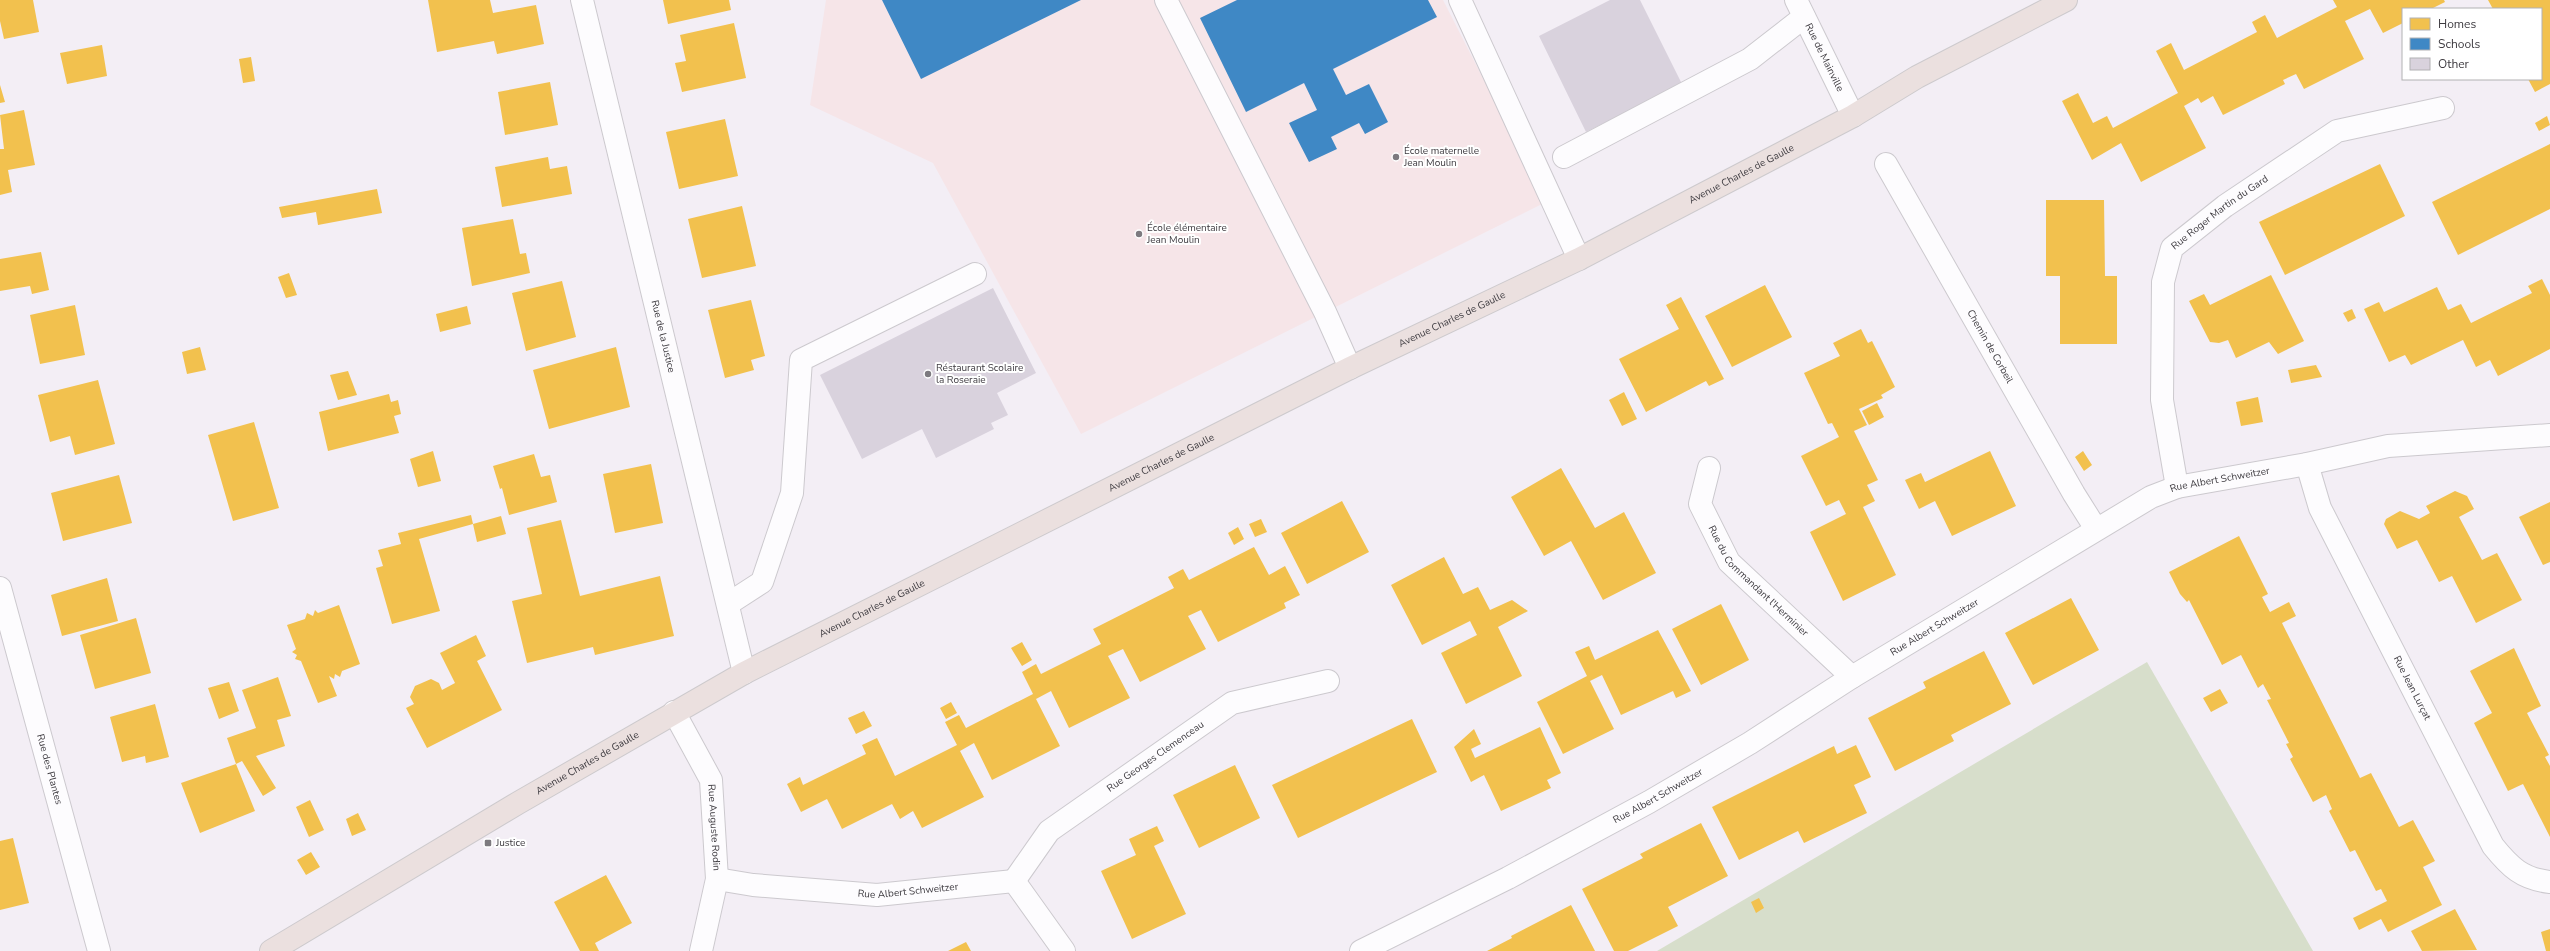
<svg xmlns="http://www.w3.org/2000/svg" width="2550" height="951" viewBox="0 0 2550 951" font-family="'Nunito Sans',sans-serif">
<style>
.education{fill:#f6e5e8}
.green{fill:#d7decb}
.homes{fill:#f2c14e}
.schools{fill:#3f88c5}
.building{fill:#d9d2dd}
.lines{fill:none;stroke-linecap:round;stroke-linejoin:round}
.minor-casing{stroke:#ccc9ce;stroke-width:24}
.major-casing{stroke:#cdcacd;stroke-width:24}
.minor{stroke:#fdfcfe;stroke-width:22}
.major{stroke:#ebe0df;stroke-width:22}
.poi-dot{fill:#7d7a7f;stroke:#fff;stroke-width:1.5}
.labels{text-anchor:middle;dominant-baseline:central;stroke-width:4;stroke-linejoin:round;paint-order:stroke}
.street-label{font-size:10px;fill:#3e3b40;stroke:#fff}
.poi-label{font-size:10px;fill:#3e3b40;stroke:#fff;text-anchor:start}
</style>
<rect width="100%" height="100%" fill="#f3eef5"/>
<path class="education" d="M 826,0 L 1443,0 L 1546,202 L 1081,434 L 933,163 L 810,105 Z"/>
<path class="green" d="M 2147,662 L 2313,951 L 1657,951 Z"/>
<path class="homes" d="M 0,0 L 33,0 L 39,32 L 4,39 L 0,21 Z
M 428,0 L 490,0 L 493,13 L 536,5 L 544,44 L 497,54 L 494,41 L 437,52 Z
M 663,0 L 729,0 L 731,10 L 668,24 Z
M 2333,0 L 2444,0 L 2445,2 L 2431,9 L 2403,9 L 2403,23 L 2383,33 L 2370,9 L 2345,21 L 2364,59 L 2304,89 L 2296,74 L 2283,80 L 2285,84 L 2223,115 L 2213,96 L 2201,103 L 2198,98 L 2184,106 L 2206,148 L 2141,182 L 2121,143 L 2092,160 L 2062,101 L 2078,93 L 2093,123 L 2107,116 L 2113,128 L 2178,93 L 2156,51 L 2171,43 L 2184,70 L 2257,32 L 2252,22 L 2265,15 L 2277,38 L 2337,7 Z
M 2488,0 L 2550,0 L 2550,84 L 2535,92 L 2528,79 L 2541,79 L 2541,9 L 2493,9 Z
M 734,23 L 746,78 L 682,92 L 675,63 L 686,61 L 680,35 Z
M 102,45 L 107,76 L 67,84 L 60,53 Z
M 251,57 L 255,81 L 243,83 L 239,59 Z
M 550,82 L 558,125 L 505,135 L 498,92 Z
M 0,85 L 5,102 L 0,103 Z
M 24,110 L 35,165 L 8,170 L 12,192 L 0,195 L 0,149 L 4,149 L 0,115 Z
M 2547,116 L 2550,125 L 2539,131 L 2535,123 Z
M 725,119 L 738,176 L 679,189 L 666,132 Z
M 2550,144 L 2550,209 L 2458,255 L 2432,202 Z
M 548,157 L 550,169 L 567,166 L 572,194 L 502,207 L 495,167 Z
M 2380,164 L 2405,216 L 2285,275 L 2259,222 Z
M 377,189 L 382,213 L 318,225 L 316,212 L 282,218 L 279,207 Z
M 2046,200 L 2104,200 L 2105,276 L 2117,276 L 2117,344 L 2060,344 L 2060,276 L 2046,276 Z
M 742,206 L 756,266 L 702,278 L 688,219 Z
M 513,219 L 520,254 L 526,253 L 530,273 L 472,286 L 462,228 Z
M 41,252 L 49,290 L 32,294 L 30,286 L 0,291 L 0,259 Z
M 289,273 L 297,295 L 286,298 L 278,277 Z
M 2271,275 L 2304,341 L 2278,354 L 2269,342 L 2236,358 L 2228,340 L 2219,343 L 2210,342 L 2189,301 L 2204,294 L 2210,305 Z
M 2542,279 L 2550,295 L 2550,349 L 2498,376 L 2490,360 L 2476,367 L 2463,340 L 2411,365 L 2405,355 L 2389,362 L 2364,309 L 2379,302 L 2384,312 L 2437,287 L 2448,310 L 2461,304 L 2471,323 L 2532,293 L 2528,286 Z
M 562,281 L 576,337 L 526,351 L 512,293 Z
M 1765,285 L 1792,337 L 1732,367 L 1705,316 Z
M 1681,297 L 1724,379 L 1709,386 L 1706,381 L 1646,412 L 1619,359 L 1679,329 L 1666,305 Z
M 751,300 L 765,356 L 751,360 L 754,370 L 725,378 L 708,310 Z
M 75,305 L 85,355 L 40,364 L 30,315 Z
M 467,306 L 471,324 L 440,332 L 436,314 Z
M 2352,309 L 2356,318 L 2348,322 L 2343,313 Z
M 1861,329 L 1868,343 L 1872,341 L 1895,387 L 1881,395 L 1883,398 L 1859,409 L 1867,425 L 1854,431 L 1878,480 L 1867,485 L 1875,501 L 1863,507 L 1896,575 L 1843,601 L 1810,532 L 1846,514 L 1839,500 L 1826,506 L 1801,456 L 1839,437 L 1832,423 L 1828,424 L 1804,373 L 1840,356 L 1833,343 Z
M 200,347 L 206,370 L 187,374 L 182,352 Z
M 616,347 L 630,407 L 549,429 L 533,370 Z
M 2316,365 L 2322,377 L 2291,383 L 2288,370 Z
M 348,371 L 357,395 L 338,400 L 330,375 Z
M 98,380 L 115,444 L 75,455 L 70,436 L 50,442 L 38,395 Z
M 1624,392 L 1637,419 L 1622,426 L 1609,400 Z
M 389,394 L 391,402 L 398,400 L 401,414 L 394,416 L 399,433 L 328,451 L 319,412 Z
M 2258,397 L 2263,422 L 2241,426 L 2236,402 Z
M 1877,403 L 1884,417 L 1869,425 L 1862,411 Z
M 254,422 L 279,508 L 233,521 L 208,435 Z
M 433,451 L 441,481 L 418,487 L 410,459 Z
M 1990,451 L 2016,506 L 1952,536 L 1935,501 L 1919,509 L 1905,480 L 1921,473 L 1925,482 Z
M 2083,451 L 2092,465 L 2084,471 L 2075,457 Z
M 534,454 L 541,477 L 550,475 L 557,502 L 509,515 L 502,488 L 500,489 L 493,466 Z
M 651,464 L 663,523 L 615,533 L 603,474 Z
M 1561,468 L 1595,528 L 1624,512 L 1656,573 L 1603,600 L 1571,541 L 1544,556 L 1511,497 Z
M 119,475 L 132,523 L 63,541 L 51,493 Z
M 2455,491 L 2467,496 L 2474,509 L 2459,517 L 2482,560 L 2497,553 L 2522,600 L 2476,623 L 2452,576 L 2439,582 L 2417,540 L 2397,549 L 2384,524 L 2386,519 L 2400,511 L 2419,519 L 2430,513 L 2426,506 Z
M 1342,501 L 1369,552 L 1307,584 L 1281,533 Z
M 2550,502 L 2550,562 L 2543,565 L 2519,517 Z
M 471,515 L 473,524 L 419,539 L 440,611 L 392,624 L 376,568 L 383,566 L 378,550 L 401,544 L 398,533 Z
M 501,516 L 506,534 L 477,542 L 473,524 Z
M 1261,519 L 1267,532 L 1255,537 L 1249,524 Z
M 561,520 L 580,596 L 660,576 L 674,636 L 595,655 L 593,647 L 527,663 L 512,601 L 542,594 L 527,528 Z
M 1238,527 L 1244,539 L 1234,545 L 1228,533 Z
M 2239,536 L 2268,594 L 2262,597 L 2270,612 L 2289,602 L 2296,616 L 2282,623 L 2360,778 L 2371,773 L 2399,827 L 2413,820 L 2435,861 L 2423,867 L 2442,905 L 2388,932 L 2381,919 L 2359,930 L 2353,918 L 2387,901 L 2381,889 L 2376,891 L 2355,850 L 2350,852 L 2329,811 L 2332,809 L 2326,795 L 2313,802 L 2290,759 L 2293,757 L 2286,744 L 2289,743 L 2267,700 L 2271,699 L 2263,684 L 2258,688 L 2241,655 L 2222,665 L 2189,600 L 2187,602 L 2180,594 L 2169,572 Z
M 1254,547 L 1269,575 L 1285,566 L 1300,595 L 1284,603 L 1286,608 L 1218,642 L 1201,610 L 1188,616 L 1206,649 L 1140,682 L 1123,649 L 1108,656 L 1130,698 L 1069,728 L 1051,691 L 1036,699 L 1060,746 L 992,780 L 974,743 L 960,751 L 984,797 L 922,828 L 913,811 L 900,819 L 892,804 L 842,829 L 827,799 L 801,812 L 787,784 L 800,777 L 803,785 L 866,754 L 862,745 L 877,738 L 895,776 L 957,745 L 945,722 L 959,715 L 966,728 L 1033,694 L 1022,672 L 1036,664 L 1041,674 L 1101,644 L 1093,629 L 1174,588 L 1168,577 L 1183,569 L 1189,580 Z
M 1444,557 L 1463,594 L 1478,587 L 1490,610 L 1512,600 L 1528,611 L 1498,627 L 1522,676 L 1466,704 L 1441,653 L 1477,635 L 1470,621 L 1422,645 L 1391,585 Z
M 107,578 L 118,621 L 62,636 L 51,595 Z
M 2071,598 L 2099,650 L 2033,685 L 2005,633 Z
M 1721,604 L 1749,660 L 1701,685 L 1672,629 Z
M 339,605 L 360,664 L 342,671 L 340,677 L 335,674 L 334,679 L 329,676 L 337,696 L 318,703 L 301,661 L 295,659 L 297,655 L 292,652 L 296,649 L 287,625 L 305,619 L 307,613 L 313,616 L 315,610 L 318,613 Z
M 136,618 L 151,673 L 95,689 L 80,635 Z
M 1658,630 L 1691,691 L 1676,698 L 1673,691 L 1621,715 L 1602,675 L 1590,681 L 1614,729 L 1563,754 L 1537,702 L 1587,676 L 1575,652 L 1589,646 L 1595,660 Z
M 476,635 L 486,656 L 477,661 L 502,710 L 427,748 L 406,708 L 414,704 L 410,697 L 415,686 L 431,679 L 439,683 L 442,690 L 455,683 L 440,653 Z
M 1022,642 L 1032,660 L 1022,666 L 1011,648 Z
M 2514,648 L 2541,706 L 2527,713 L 2549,755 L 2545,757 L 2550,766 L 2550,837 L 2523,784 L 2508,791 L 2474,723 L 2492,713 L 2470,671 Z
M 1984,651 L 2011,704 L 1951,735 L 1954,741 L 1895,771 L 1868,718 L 1926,688 L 1923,682 Z
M 278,677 L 291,716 L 277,720 L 285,746 L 256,756 L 276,788 L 263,796 L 242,761 L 236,764 L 227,738 L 256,728 L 242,690 Z
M 229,682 L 239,711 L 219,719 L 208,688 Z
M 2220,689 L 2228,703 L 2211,712 L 2203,698 Z
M 951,702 L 957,713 L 946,719 L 940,708 Z
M 155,704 L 169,757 L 146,763 L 145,756 L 122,762 L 110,717 Z
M 864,711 L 872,726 L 856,734 L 848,718 Z
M 1412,719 L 1437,772 L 1298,838 L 1272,785 Z
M 1540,727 L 1561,773 L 1547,780 L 1551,788 L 1501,811 L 1484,775 L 1471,782 L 1454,747 L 1474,729 L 1481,744 L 1471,749 L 1475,758 Z
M 1856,745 L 1871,777 L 1854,785 L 1867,813 L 1804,843 L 1798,831 L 1739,860 L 1712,807 L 1834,746 L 1837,754 Z
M 236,764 L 255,811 L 200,833 L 181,783 Z
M 1235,765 L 1260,818 L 1199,848 L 1173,795 Z
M 310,800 L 324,830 L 309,837 L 296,807 Z
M 358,813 L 366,830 L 352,836 L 346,819 Z
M 1701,823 L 1728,876 L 1668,907 L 1678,926 L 1628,951 L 1614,951 L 1582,889 L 1643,858 L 1640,854 Z
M 1157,826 L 1164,841 L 1154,846 L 1186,914 L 1132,939 L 1101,871 L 1136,855 L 1129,839 Z
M 13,838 L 29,903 L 0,910 L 0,841 Z
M 311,852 L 320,867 L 306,875 L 297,860 Z
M 606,875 L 632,923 L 595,943 L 599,951 L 580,951 L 554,902 Z
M 1759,898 L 1764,908 L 1756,913 L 1751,902 Z
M 1571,905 L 1595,951 L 1487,951 L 1512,938 L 1511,936 Z
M 2455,909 L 2477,950 L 2422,951 L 2411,931 Z
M 2550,929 L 2550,951 L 2546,951 L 2541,932 Z
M 966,942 L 971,951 L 948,951 Z"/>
<path class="schools" d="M 882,0 L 1081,0 L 921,79 Z
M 1237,0 L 1428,0 L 1437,17 L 1333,69 L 1346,95 L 1369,84 L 1388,122 L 1365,134 L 1359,123 L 1331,137 L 1337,149 L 1309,162 L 1289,123 L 1317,110 L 1304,83 L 1246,112 L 1200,18 Z"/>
<path class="building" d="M 1610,0 L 1640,0 L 1682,84 L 1586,132 L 1539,36 Z
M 993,288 L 1036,373 L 997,393 L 1008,415 L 991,423 L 994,429 L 936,458 L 922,429 L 862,459 L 820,375 Z"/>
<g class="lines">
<defs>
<g id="minor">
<path id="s1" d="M 582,0 L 744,673"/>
<path d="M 1166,0 L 1325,312 L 1350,368"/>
<path d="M 1460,0 L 1579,259"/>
<path id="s2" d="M 1796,0 L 1853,116"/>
<path d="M 1564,157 L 1750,59 L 1804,17"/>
<path id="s3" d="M 1886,164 L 2074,494 L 2096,529"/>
<path id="s4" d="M 2307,464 L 2320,508 L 2493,846 C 2510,867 2522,879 2550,882"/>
<path id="s5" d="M 1709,468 L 1700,504 L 1729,562 L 1852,677"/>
<path id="s6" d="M 2177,487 L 2162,400 L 2163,282 L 2172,248 L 2225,206 L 2337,131 L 2443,108"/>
<path id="s7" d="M 0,588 L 99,951"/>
<path d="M 728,604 L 762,582 L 792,493 L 801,360 L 975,274"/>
<path id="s8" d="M 674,712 L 711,780 L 717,879 L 701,951"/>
<path id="s9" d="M 717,879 L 753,885 L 877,895 L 1014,881 L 1064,951"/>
<path id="s10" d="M 1014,881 L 1049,831 L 1232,703 L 1328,681"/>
<path id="s11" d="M 1361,951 L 1508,878 L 1649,802 L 1750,743 L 1852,677 L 2151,497 L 2177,487 L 2307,464 L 2388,446 L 2550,435"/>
</g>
<g id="major">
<path id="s12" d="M 271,951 L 518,803 L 744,673 L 1350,368 L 1579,259 L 1853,116 L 1917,77 L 2066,0"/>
</g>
</defs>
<use href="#minor" class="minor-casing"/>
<use href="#major" class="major-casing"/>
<use href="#minor" class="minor"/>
<use href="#major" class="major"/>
</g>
<g class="poi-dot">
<circle cx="1396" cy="157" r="4"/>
<circle cx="1139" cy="234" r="4"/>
<circle cx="928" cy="374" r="4"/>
<rect x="484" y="839" width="8" height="8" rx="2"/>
</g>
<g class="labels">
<g class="street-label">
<text stroke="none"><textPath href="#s2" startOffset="64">Rue de Mainville</textPath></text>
<text stroke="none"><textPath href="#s12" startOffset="1664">Avenue Charles de Gaulle</textPath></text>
<text stroke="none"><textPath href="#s6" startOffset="301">Rue Roger Martin du Gard</textPath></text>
<text stroke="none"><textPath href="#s12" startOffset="1340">Avenue Charles de Gaulle</textPath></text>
<text stroke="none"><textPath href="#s1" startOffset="346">Rue de la Justice</textPath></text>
<text stroke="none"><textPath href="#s3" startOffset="210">Chemin de Corbeil</textPath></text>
<text stroke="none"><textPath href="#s12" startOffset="1016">Avenue Charles de Gaulle</textPath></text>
<text stroke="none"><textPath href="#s11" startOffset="983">Rue Albert Schweitzer</textPath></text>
<text stroke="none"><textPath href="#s5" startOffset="135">Rue du Commandant l'Herminier</textPath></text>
<text stroke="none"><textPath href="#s12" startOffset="692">Avenue Charles de Gaulle</textPath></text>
<text stroke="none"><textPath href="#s11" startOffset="659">Rue Albert Schweitzer</textPath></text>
<text stroke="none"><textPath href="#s4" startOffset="248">Rue Jean Lurçat</textPath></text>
<text stroke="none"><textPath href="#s10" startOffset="191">Rue Georges Clemenceau</textPath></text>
<text stroke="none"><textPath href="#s12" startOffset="368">Avenue Charles de Gaulle</textPath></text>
<text stroke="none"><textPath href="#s7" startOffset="188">Rue des Plantes</textPath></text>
<text stroke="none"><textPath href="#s11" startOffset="335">Rue Albert Schweitzer</textPath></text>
<text stroke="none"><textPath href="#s8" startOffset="125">Rue Auguste Rodin</textPath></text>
<text stroke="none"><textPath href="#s9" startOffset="192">Rue Albert Schweitzer</textPath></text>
</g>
<g class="poi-label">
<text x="1404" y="151">École maternelle<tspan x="1404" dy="12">Jean Moulin</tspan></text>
<text x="1147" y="228">École élémentaire<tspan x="1147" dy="12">Jean Moulin</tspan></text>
<text x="936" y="368">Réstaurant Scolaire<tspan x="936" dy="12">la Roseraie</tspan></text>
<text x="496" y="843">Justice</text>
</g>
</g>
<rect x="2402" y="8" width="140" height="72" fill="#ffffff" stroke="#b2b1b3"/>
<rect x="2410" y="18" width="20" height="12" fill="#f2c14e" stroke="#b2b1b3"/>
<text x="2438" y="28" font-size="12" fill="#3e3b40">Homes</text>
<rect x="2410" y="38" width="20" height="12" fill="#3f88c5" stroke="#b2b1b3"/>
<text x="2438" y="48" font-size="12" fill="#3e3b40">Schools</text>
<rect x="2410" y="58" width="20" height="12" fill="#d9d2dd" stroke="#b2b1b3"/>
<text x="2438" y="68" font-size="12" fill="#3e3b40">Other</text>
</svg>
